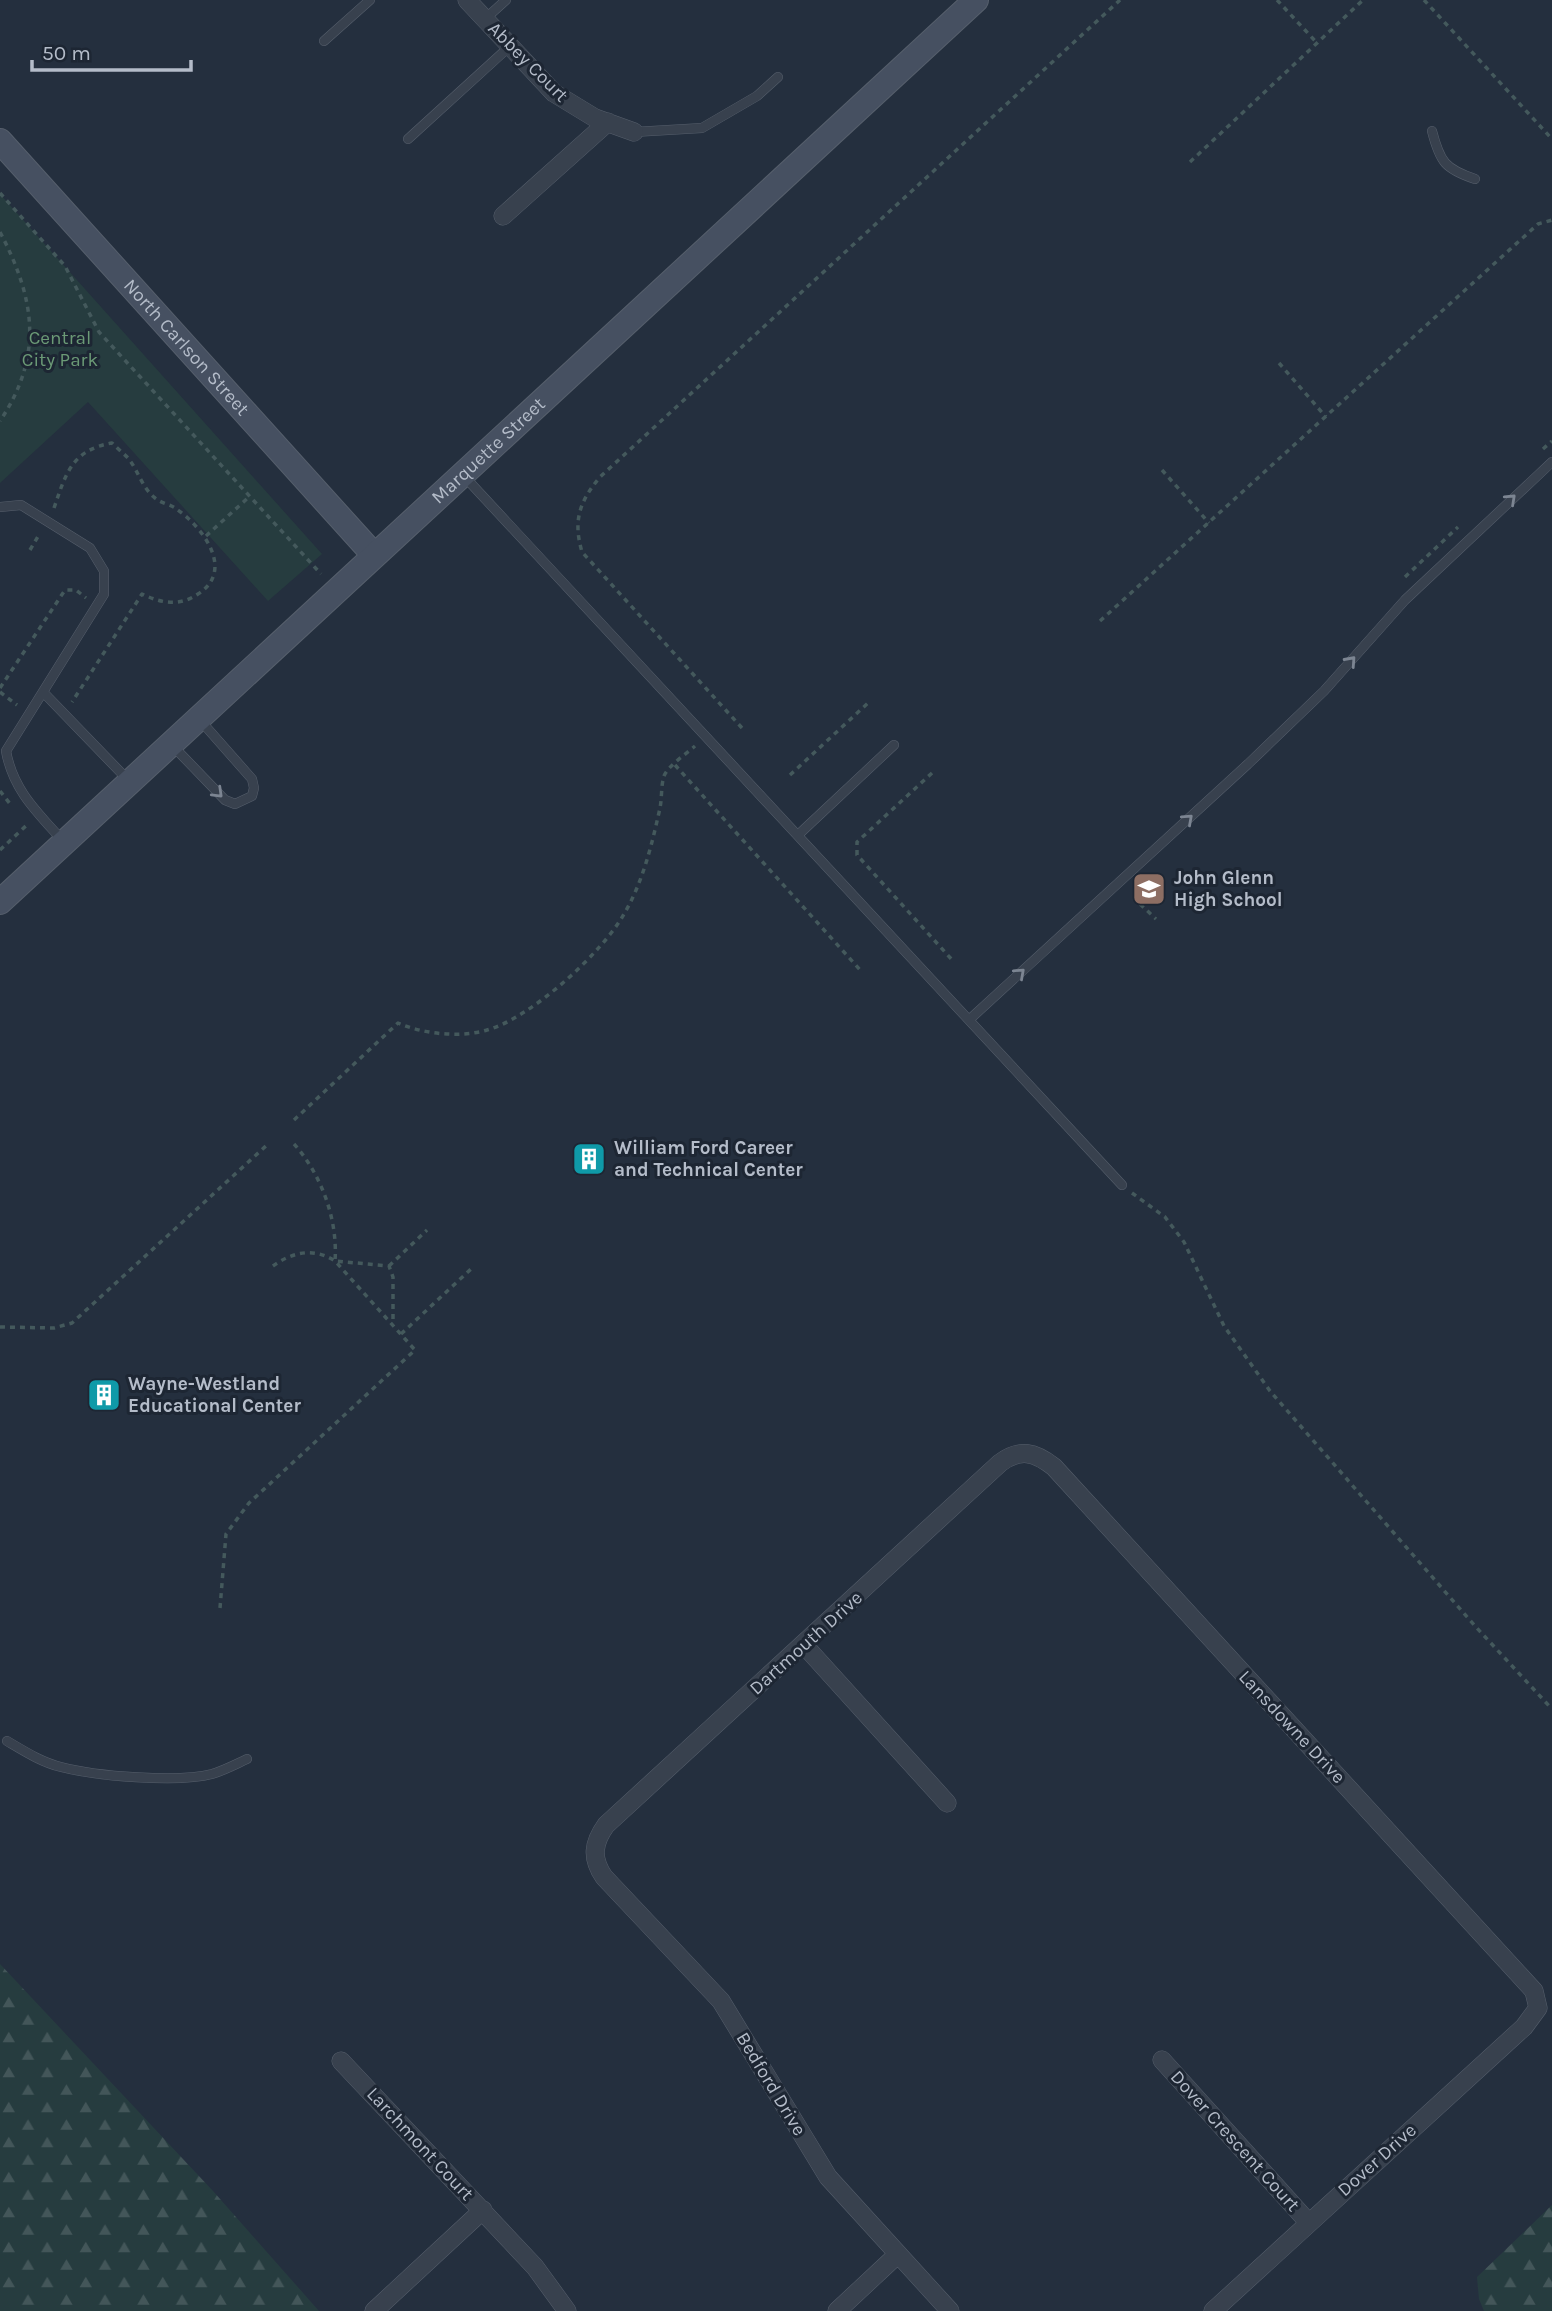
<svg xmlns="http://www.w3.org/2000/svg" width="1552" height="2311" viewBox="0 0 1552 2311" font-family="Karla,sans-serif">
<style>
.forest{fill:url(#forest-firs)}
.green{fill:#263c3f}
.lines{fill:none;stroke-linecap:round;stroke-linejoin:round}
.lane-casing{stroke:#565f6c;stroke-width:10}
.street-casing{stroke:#565f6c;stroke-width:19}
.secondary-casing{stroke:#565f6c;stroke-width:26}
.path{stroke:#44595c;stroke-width:3.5;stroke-dasharray:5 5;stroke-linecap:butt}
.lane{stroke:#38414e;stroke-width:9}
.street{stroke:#38414e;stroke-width:18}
.secondary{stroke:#465061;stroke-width:24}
.oneway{stroke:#7c8592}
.labels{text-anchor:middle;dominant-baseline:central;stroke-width:6;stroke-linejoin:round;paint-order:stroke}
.street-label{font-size:19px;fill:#b4bcc9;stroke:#1d2633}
.park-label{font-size:19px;fill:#6b9a76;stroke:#1d2633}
.poi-label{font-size:19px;font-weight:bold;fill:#b4bcc9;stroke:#1d2633;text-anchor:start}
</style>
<defs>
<pattern id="forest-firs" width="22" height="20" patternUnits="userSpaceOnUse" patternTransform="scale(1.75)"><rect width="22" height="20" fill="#263c3f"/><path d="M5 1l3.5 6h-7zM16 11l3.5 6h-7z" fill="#435659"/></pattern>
</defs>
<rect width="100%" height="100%" fill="#242f3e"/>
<path class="forest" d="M 0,1964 L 213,2191 L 319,2311 L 0,2311 Z
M 1552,2205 L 1552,2311 L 1484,2311 L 1479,2299 L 1477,2277 Z"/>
<path class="green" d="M 0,194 L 322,554 L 268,601 L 88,402 L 0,483 Z"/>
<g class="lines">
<defs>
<path id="lane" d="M 485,19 L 506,0
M 324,41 L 370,0
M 1432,131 C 1440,162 1445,169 1475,179
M 634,132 L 702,128 L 757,96 L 778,77
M 408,139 L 509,47
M 463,475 L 1122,1185
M 0,507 L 21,505 L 90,548 L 104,571 L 104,594 L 6,751 C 13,790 37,812 63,841
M 43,692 L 129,781
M 172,745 L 225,800 L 235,804 L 252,796 L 254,788 L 252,779 L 200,720
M 798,835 L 894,745
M 970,1019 L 1248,764 L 1324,691 L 1405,600 L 1552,462
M 7,1741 C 24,1751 41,1762 61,1767 C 95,1776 178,1783 212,1774 C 225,1770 236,1764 247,1759"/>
<path id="street" d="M 467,0 L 554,93 L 595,118 L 634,132
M 503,216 L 608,122
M 804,1645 L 947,1803
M 1162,2060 L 1309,2223
M 341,2061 L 535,2267 L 567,2311
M 374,2311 L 483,2210
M 837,2311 L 897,2255
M 950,2311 L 828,2177 L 721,2001 L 604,1877 C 591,1858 593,1843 606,1825 L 1000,1463 C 1020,1448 1035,1452 1054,1467 L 1534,1991 L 1538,2008 L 1524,2027 L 1213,2311"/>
<g id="secondary">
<path id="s1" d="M 0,141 L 374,555"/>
<path id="s2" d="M 0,902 L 976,0"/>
</g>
</defs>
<use href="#lane" class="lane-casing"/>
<use href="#street" class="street-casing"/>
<use href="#secondary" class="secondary-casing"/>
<path class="path" d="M 1277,0 L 1318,44
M 1424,0 L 1552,139
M 1190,162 L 1363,0
M 0,193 L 65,266 L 99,332 L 321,574
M 0,232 C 35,299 44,355 0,421
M 1279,363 L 1326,417
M 1543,449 L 1552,441
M 1162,470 L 1209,523
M 54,508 C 66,473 72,450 112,443 C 117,448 123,453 128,458 C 138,470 142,488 155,498 C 161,503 169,504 175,508 C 202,526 236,570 198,594 C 179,607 161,603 142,594 L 72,702
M 206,536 L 250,496
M 30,550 L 40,533
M 1405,577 L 1458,527
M 1100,621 L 1538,224 L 1552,220
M 0,688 L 65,590 L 76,590 L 86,598
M 0,692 L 17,705
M 742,728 L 582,552 C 573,521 579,502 600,477 L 1120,0
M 675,765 L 862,972
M 932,773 L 857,842 L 857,855 L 954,962
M 790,775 L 868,703
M 0,791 L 11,805
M 0,850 L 29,823
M 1140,904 L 1156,919
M 294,1120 L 398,1023 C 423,1034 460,1038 487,1030 C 531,1018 602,953 624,914 C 643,882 652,844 660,808 C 662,798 661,785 664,776 C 668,766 686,754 695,746
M 294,1144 C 321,1174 338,1219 335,1261 L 389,1266 L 393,1277 L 393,1324
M 1132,1193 L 1165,1217 L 1184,1242 L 1224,1326 L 1270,1391 L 1475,1626 L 1552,1709
M 389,1266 L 427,1230
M 0,1327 L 54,1328 L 72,1323 L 267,1145
M 401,1334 L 471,1269
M 220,1608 L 226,1534 L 249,1503 L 415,1350 L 335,1261 C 312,1246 289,1253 269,1269"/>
<use href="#lane" class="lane"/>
<use href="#street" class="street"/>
<use href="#secondary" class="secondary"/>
</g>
<defs><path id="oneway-chevron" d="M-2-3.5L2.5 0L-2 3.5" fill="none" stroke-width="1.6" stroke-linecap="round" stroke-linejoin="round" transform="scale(1.75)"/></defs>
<g class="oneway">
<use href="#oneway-chevron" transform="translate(1511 499) rotate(-43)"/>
<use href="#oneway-chevron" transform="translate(1351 661) rotate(-48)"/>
<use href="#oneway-chevron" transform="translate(218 793) rotate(44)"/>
<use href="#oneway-chevron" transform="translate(1188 819) rotate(-42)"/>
<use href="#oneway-chevron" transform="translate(1020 973) rotate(-42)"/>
</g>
<defs>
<symbol id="school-square" viewBox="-11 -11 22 22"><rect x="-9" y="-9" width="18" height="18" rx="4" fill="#8d6e63" stroke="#1d2633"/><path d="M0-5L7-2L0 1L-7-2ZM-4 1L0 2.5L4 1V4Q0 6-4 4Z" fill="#fff"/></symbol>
<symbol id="building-square" viewBox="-11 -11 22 22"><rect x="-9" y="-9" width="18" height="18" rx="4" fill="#0f9aa8" stroke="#1d2633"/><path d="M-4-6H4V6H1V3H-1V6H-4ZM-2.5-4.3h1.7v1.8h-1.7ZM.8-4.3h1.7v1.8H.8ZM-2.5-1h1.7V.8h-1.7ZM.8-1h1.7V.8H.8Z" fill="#fff"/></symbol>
</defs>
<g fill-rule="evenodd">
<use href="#school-square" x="1130" y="870" width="38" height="38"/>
<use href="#building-square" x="570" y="1140" width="38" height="38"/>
<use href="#building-square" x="85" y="1376" width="38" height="38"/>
</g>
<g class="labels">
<g class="street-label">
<text transform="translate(528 62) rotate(45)">Abbey Court</text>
<text stroke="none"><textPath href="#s1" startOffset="278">North Carlson Street</textPath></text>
<text stroke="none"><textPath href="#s2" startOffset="665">Marquette Street</textPath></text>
<text transform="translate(806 1643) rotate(-42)">Dartmouth Drive</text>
<text transform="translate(1292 1727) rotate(47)">Lansdowne Drive</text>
<text transform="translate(771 2084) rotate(59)">Bedford Drive</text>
<text transform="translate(1235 2141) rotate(48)">Dover Crescent Court</text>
<text transform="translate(420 2144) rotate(47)">Larchmont Court</text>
<text transform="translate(1377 2160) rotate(-42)">Dover Drive</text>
</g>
<g class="park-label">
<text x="60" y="338">Central<tspan x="60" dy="22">City Park</tspan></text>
</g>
<g class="poi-label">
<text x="1174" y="878">John Glenn<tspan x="1174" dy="22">High School</tspan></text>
<text x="614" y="1148">William Ford Career<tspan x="614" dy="22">and Technical Center</tspan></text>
<text x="128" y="1384">Wayne-Westland<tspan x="128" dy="22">Educational Center</tspan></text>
</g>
</g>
<path d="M32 60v10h159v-10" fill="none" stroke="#b4bcc9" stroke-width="3.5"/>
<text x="42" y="60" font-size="21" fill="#b4bcc9" stroke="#1d2633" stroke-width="5" paint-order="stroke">50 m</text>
</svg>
